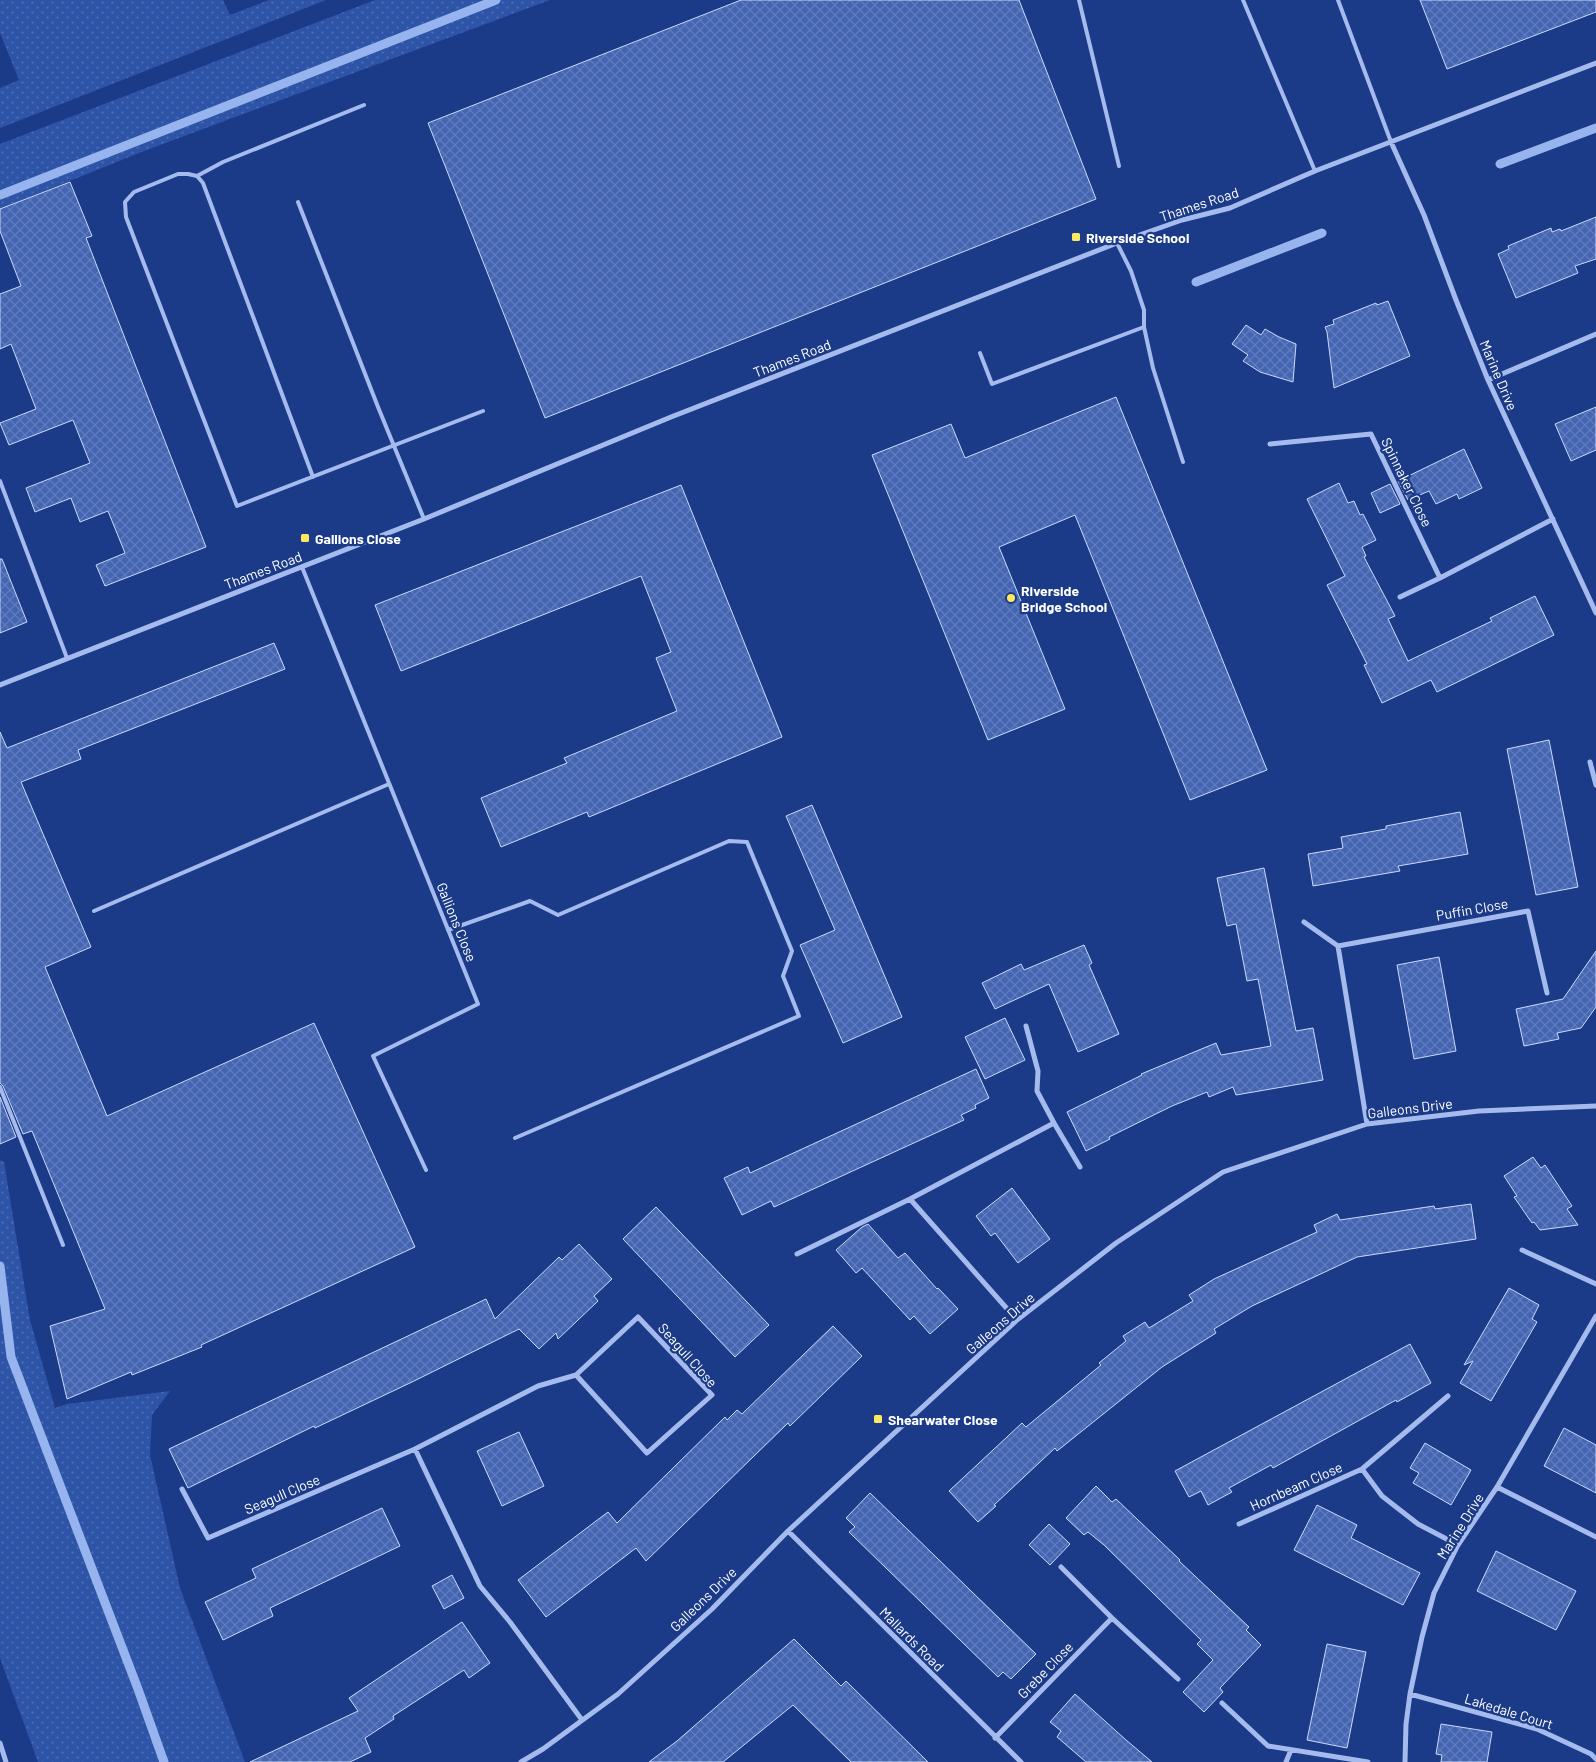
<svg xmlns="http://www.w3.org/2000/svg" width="1596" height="1762" viewBox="0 0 1596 1762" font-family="Barlow,sans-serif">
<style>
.grass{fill:url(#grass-dots)}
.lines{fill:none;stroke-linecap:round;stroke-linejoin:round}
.stream{stroke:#97b4ef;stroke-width:9}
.building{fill:url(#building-cross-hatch);stroke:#cad9f9}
.service{stroke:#a5bbed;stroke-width:4}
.minor{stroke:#a5bbed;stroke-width:5}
.poi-dot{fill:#fee761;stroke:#1b3b89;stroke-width:2}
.labels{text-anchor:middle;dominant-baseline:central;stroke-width:4.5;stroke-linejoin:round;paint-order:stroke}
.street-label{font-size:14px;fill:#fff;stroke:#1b3b89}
.poi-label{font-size:14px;font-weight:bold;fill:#fff;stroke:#1b3b89;text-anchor:start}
</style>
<defs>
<pattern id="grass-dots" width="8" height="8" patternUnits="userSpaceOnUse" patternTransform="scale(1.25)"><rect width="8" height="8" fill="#2e54a7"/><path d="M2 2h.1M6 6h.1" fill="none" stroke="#4d6eb4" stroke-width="1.8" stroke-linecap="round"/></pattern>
<pattern id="building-cross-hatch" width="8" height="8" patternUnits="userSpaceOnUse" patternTransform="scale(1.25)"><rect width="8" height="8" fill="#4465b2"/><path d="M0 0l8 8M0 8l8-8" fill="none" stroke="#607cbe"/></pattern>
</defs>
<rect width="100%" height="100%" fill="#1b3b89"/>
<path class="grass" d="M 0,0 L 223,0 L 230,15 L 269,0 L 326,0 L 0,128 L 0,88 L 19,80 L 0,33 Z
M 375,0 L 550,0 L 144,151 L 0,209 L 0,144 Z
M 0,1160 L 4,1162 L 30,1320 L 55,1408 L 67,1404 L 170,1391 L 152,1415 L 150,1455 L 180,1588 L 245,1762 L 38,1762 L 0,1658 Z"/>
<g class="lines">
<path class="stream" d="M 1500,164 L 1596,128
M 0,195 L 496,0
M 1196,282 L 1322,233
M 0,1266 L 11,1357 L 138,1689 L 164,1762"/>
</g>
<path class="building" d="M 741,0 L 1019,0 L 1096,199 L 545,418 L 428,123 Z
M 1420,0 L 1596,0 L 1596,12 L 1447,69 Z
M 70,182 L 92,236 L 86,238 L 206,547 L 105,586 L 96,565 L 125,553 L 108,511 L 80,522 L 71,498 L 35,512 L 26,488 L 90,463 L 73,420 L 9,445 L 0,423 L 36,409 L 11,344 L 0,349 L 0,294 L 21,286 L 0,231 L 0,209 Z
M 1596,217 L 1596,259 L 1575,266 L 1578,273 L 1516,298 L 1498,254 L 1509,249 L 1508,246 L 1551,228 L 1552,232 L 1560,229 L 1561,231 Z
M 1388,301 L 1410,356 L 1334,388 L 1327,332 L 1325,327 L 1334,324 L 1333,320 L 1376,303 L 1377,305 Z
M 1246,325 L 1261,335 L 1265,329 L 1279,337 L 1296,344 L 1293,382 L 1260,372 L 1243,361 L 1248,355 L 1232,344 Z
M 1116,397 L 1267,770 L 1190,800 L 1075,515 L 999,547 L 1065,709 L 988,740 L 872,455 L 951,424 L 965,458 Z
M 1596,407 L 1596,450 L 1571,461 L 1555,424 Z
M 1464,449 L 1482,488 L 1459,499 L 1457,494 L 1436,504 L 1429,491 L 1408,500 L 1398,481 Z
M 1339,483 L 1348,503 L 1354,501 L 1360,515 L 1363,514 L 1376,540 L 1362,547 L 1366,556 L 1364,557 L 1395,616 L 1388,619 L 1408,661 L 1492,621 L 1490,618 L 1535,596 L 1554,635 L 1437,692 L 1431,680 L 1382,703 L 1364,665 L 1367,664 L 1327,585 L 1345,576 L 1307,499 Z
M 1390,484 L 1400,504 L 1380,513 L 1371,493 Z
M 681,485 L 782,737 L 589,817 L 587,812 L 501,847 L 481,798 L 567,763 L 564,758 L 677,711 L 656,658 L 671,652 L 641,576 L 401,671 L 375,605 Z
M 0,559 L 2,559 L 27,622 L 0,633 Z
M 274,643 L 285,669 L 78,750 L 81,759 L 21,782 L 91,947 L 45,967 L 107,1116 L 314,1023 L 415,1247 L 201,1345 L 202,1347 L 132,1375 L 131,1372 L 67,1399 L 50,1326 L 105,1309 L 32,1131 L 23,1134 L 3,1086 L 0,1083 L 0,732 L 7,748 Z
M 1549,740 L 1578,887 L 1536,895 L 1507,749 Z
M 812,805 L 902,1017 L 843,1043 L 800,945 L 835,930 L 786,816 Z
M 1460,812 L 1468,854 L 1398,866 L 1400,871 L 1313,886 L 1308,854 L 1343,848 L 1341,837 L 1386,829 L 1386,826 Z
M 1264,868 L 1296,1031 L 1313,1028 L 1323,1080 L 1236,1095 L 1233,1087 L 1209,1097 L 1207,1092 L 1172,1106 L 1109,1137 L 1110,1139 L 1086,1151 L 1067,1112 L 1142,1075 L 1141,1074 L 1216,1043 L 1221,1055 L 1271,1046 L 1258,979 L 1247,981 L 1236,924 L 1227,926 L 1217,878 Z
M 1084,945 L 1092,963 L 1089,965 L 1119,1034 L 1078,1052 L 1049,984 L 995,1009 L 982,983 L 1021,964 L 1024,970 Z
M 1596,951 L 1596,1007 L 1581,1028 L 1557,1033 L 1559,1039 L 1524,1046 L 1516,1009 L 1563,999 Z
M 1439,957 L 1456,1051 L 1414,1059 L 1397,965 Z
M 1005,1018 L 1025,1060 L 985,1079 L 965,1037 Z
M 976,1069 L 989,1098 L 975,1105 L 976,1108 L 961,1115 L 964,1120 L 774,1207 L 771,1201 L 742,1215 L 724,1178 L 748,1167 L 750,1173 Z
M 0,1097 L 16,1137 L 0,1144 Z
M 1533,1157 L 1541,1168 L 1545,1165 L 1572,1206 L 1567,1209 L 1578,1225 L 1540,1230 L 1534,1222 L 1532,1223 L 1514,1197 L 1517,1196 L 1504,1176 Z
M 1012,1188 L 1050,1239 L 1018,1263 L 995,1233 L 991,1236 L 976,1216 Z
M 1471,1204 L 1476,1239 L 1357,1257 L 1252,1306 L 1214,1329 L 1216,1333 L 1162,1367 L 1057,1451 L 1055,1448 L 994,1505 L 996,1506 L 978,1522 L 949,1491 L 1022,1423 L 1026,1427 L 1101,1365 L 1099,1363 L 1126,1341 L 1123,1336 L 1145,1322 L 1149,1328 L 1193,1301 L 1189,1295 L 1214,1279 L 1317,1232 L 1314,1225 L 1337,1214 L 1340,1220 L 1434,1206 L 1435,1209 Z
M 656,1207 L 769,1325 L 735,1357 L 623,1239 Z
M 868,1224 L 898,1258 L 905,1253 L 937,1289 L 938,1288 L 958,1309 L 930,1334 L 914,1316 L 910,1320 L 862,1268 L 856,1273 L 836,1250 L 862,1227 Z
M 579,1244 L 612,1279 L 594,1296 L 598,1301 L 558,1339 L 556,1333 L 539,1349 L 519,1329 L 412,1382 L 315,1428 L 314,1426 L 188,1488 L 169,1449 L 486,1299 L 495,1319 L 559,1257 L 562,1260 Z
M 1509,1288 L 1539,1305 L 1532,1319 L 1537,1322 L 1491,1401 L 1460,1383 L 1473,1361 L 1464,1365 Z
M 833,1326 L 862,1356 L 790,1426 L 788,1423 L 646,1561 L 636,1548 L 546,1617 L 518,1580 L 608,1512 L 617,1523 L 725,1417 L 727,1420 L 737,1410 L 742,1414 Z
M 1410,1344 L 1431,1383 L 1397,1402 L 1396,1400 L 1273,1468 L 1271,1465 L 1229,1488 L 1232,1492 L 1208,1505 L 1201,1491 L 1189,1497 L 1175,1471 Z
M 1564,1428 L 1596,1445 L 1596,1493 L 1544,1466 Z
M 519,1432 L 544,1486 L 502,1506 L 477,1451 Z
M 1425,1443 L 1471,1470 L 1451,1505 L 1413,1483 L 1419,1473 L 1410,1468 Z
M 1096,1486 L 1112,1502 L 1116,1499 L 1180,1560 L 1179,1561 L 1249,1627 L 1246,1630 L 1261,1645 L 1220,1688 L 1223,1692 L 1204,1712 L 1183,1692 L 1213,1660 L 1197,1644 L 1201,1640 L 1104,1545 L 1088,1532 L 1084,1535 L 1066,1518 Z
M 870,1493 L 1036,1654 L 1011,1679 L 1003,1672 L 998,1677 L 849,1532 L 855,1527 L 846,1518 Z
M 1317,1505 L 1357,1525 L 1351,1538 L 1420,1573 L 1403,1605 L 1294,1550 Z
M 382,1508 L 400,1546 L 270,1608 L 273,1616 L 223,1640 L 205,1602 L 256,1578 L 252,1569 Z
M 1049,1524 L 1070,1544 L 1050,1565 L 1029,1545 Z
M 1496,1551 L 1576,1591 L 1556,1630 L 1477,1591 Z
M 452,1575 L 464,1598 L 444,1609 L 432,1586 Z
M 462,1622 L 490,1663 L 469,1678 L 464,1670 L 393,1716 L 394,1719 L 365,1738 L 371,1752 L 350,1762 L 250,1762 L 358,1711 L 349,1698 Z
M 794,1639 L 841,1686 L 846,1681 L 928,1762 L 851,1762 L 793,1705 L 723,1762 L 649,1762 L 677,1741 Z
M 1327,1644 L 1366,1652 L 1347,1748 L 1307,1740 Z
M 1075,1694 L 1126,1740 L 1152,1762 L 1086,1762 L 1057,1737 L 1061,1731 L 1050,1722 Z
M 1441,1724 L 1492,1732 L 1487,1762 L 1441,1762 L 1442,1755 L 1436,1754 Z"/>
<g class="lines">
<path class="service" d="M 1079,0 L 1119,166
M 1243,0 L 1315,171
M 1338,0 L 1391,142
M 197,176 L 223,162 L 364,105
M 298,202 L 378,407 L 424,519
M 1117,243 L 1131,271 L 1144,310 L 1144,327 L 1153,368 L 1183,462
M 980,353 L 992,384 L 1144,327
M 313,477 L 203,183 L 197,176 L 188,174 L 178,174 L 134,192 L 125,202 L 126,217 L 237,506 C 319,475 401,443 483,411
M 0,481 L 67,658
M 302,567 L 478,1004 L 373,1056 L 426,1170
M 94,911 L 389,784
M 448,930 L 530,901 L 558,915 L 729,841 L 747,842 L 792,951 L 783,976 L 799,1016 L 515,1138
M 0,1087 L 63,1245"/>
<path class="minor" d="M 1391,142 L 1424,215 L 1456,300 L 1488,380 L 1596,613
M 1488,380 L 1596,334
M 1270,444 L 1371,434 L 1440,578
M 1400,597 L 1440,578 L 1553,519
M 0,685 L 424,519 L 671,417 L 1117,243 L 1182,220 L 1230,208 L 1315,171 L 1596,63
M 1590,762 L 1596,785
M 1304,922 L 1338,946
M 1026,1026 L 1038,1071 L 1037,1091 L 1054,1123 L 1080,1167
M 1367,1124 L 1338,946 L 1528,911 L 1547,993
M 910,1199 L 1017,1320
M 1522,1250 L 1596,1284
M 797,1254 L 910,1199 L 1054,1123
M 415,1449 L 480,1586 L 510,1622 L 582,1720
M 1362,1469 L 1382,1496 L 1418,1524 L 1458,1545
M 1497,1487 L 1596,1537
M 182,1489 L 208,1538 L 415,1449 L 538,1386 L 576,1375 L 638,1317 L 712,1395 L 647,1453 L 576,1375
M 1239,1524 L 1362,1469 L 1448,1396
M 788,1531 L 1021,1762
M 1061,1567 L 1112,1618 L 1178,1679
M 1410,1694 L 1537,1729 L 1591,1754 L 1596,1759
M 1222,1703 L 1268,1746 L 1368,1762
M 995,1738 L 1112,1618
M 0,1743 L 6,1762
M 521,1762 L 543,1749 L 618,1694 L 712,1609 L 788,1531 L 1017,1320 L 1116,1243 L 1223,1172 L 1367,1124 L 1479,1111 L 1596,1106
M 1286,1762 L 1291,1750
M 1405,1762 L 1406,1724 L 1410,1694 L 1422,1637 L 1434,1593 L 1458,1545 L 1497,1487 L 1596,1316"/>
</g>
<g class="poi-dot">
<rect x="1071" y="232" width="10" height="10" rx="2.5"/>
<rect x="300" y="533" width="10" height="10" rx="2.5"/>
<circle cx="1011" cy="598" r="5"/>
<rect x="873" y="1414" width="10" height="10" rx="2.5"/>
</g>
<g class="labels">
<g class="street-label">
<text transform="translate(1199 204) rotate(-18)">Thames Road</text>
<text transform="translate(792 358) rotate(-21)">Thames Road</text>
<text transform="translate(1499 375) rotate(67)">Marine Drive</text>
<text transform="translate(1407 482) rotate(64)">Spinnaker Close</text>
<text transform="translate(263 570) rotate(-21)">Thames Road</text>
<text transform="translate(1472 909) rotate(-10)">Puffin Close</text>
<text transform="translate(457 922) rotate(68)">Gallions Close</text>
<text transform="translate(1410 1108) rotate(-7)">Galleons Drive</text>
<text transform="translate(1000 1323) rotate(-41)">Galleons Drive</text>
<text transform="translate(688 1355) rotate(48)">Seagull Close</text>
<text transform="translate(1296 1486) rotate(-24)">Hornbeam Close</text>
<text transform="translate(282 1494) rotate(-23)">Seagull Close</text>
<text transform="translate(1460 1526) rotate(-58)">Marine Drive</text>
<text transform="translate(703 1599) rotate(-44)">Galleons Drive</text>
<text transform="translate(912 1639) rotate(45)">Mallards Road</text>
<text transform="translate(1045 1670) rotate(-46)">Grebe Close</text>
<text transform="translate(1509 1711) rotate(17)">Lakedale Court</text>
</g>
<g class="poi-label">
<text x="1086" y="237">Riverside School</text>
<text x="315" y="538">Gallions Close</text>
<text x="1021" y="590">Riverside<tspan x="1021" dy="16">Bridge School</tspan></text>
<text x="888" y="1419">Shearwater Close</text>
</g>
</g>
</svg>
